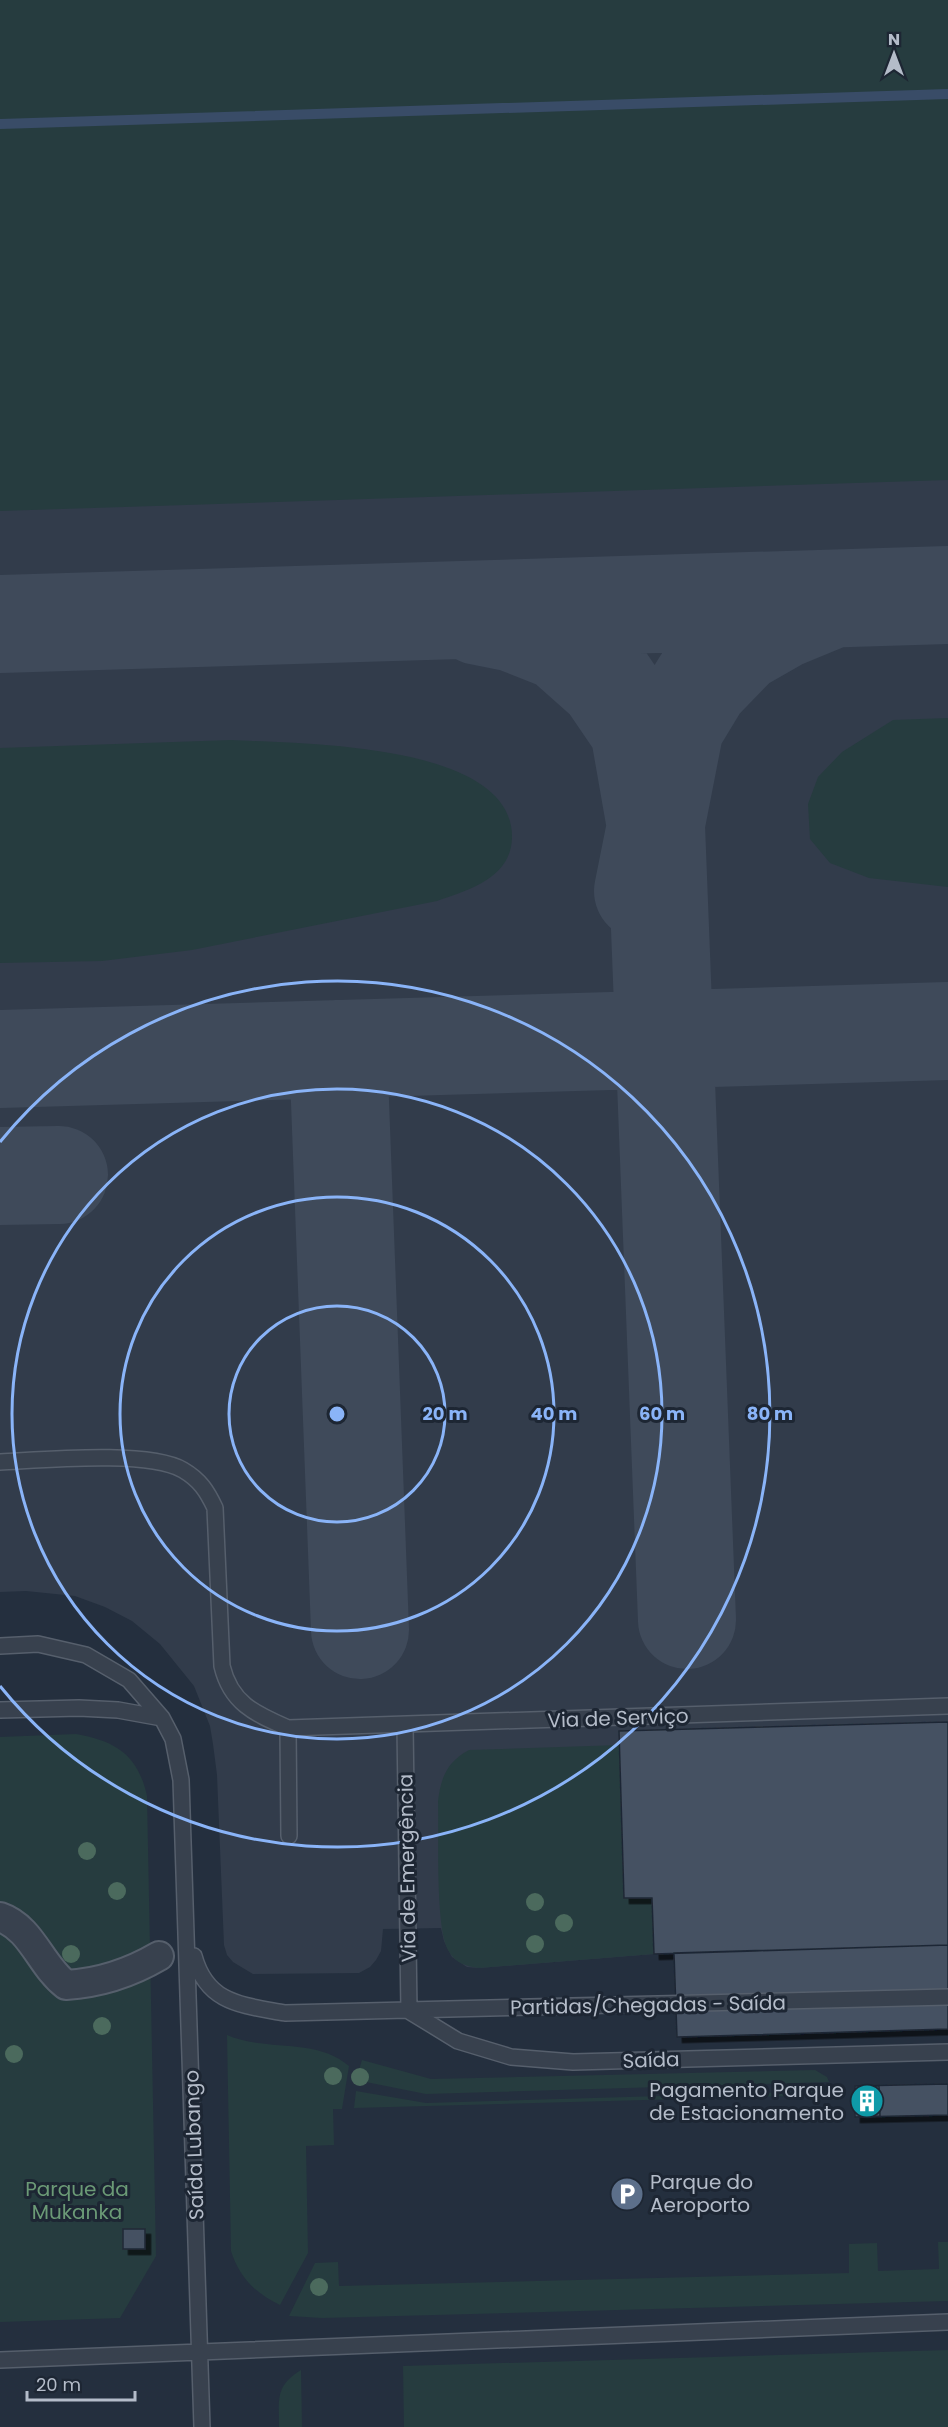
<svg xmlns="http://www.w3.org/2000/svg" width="948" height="2427" viewBox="0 0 948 2427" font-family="Poppins,sans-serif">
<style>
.airport{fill:#323c4b}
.green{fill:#263c3f}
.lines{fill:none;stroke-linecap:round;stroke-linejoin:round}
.stream{stroke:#394c67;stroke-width:10}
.taxiway{stroke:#3f4a5a;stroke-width:98}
.building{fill:#455162;stroke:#1f2835;stroke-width:1.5;filter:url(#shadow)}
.lane-casing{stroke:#565f6c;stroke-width:18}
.street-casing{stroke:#565f6c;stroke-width:32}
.lane{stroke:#38414e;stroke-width:15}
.street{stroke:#38414e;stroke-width:28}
.tree{fill:#4b6a5d}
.ring{fill:none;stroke:#8ab4f8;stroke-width:3}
.labels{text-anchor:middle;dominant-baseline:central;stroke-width:6;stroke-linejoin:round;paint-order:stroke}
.street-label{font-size:20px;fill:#b4bcc9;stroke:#1d2633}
.poi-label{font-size:20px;fill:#b4bcc9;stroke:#1d2633;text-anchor:end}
.park-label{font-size:20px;fill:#6b9a76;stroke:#1d2633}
.centre{fill:#8ab4f8;stroke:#1d2633;stroke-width:3}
.ring-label{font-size:18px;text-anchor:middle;font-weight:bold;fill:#8ab4f8;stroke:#1d2633;stroke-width:6;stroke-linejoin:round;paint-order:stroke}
</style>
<defs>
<filter id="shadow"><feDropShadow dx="5.5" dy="5.5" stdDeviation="0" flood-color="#0009"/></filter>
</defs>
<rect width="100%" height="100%" fill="#242f3e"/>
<path class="airport" d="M 0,0 L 948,0 L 948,1945 L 654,1954 L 479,1968 L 467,1967 L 452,1957 L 444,1941 L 441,1928 L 383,1929 L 381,1951 L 376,1960 L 370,1967 L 359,1973 L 253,1974 L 233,1962 L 227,1955 L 224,1945 L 217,1775 L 213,1744 L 210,1726 L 194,1686 L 160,1644 L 132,1621 L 105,1607 L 75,1596 L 26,1591 L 0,1592 Z"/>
<path class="green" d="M 0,0 L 948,0 L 948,480 L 0,511 Z
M 948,718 L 948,887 L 869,878 L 830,863 L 810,839 L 808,804 L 818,777 L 842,752 L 893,720 Z
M 231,740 C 295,744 514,741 512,838 C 511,878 469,890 437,901 L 192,950 L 102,961 L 0,963 L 0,748 Z
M 76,1734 C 116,1741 138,1755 147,1796 L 156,2256 L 120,2318 L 0,2322 L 0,1737 Z
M 620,1745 L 624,1898 L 652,1898 L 654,1954 L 479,1968 C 465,1966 455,1963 448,1950 C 435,1927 439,1832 438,1801 C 441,1777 447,1762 469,1750 Z
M 227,2035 C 266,2052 316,2037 349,2066 L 342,2109 L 333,2109 L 334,2145 L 306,2146 L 308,2253 L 280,2305 C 256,2294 239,2277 231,2251 Z
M 362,2060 L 431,2079 L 815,2070 L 827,2077 L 829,2082 L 426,2094 L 356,2080 Z
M 356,2091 L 426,2103 L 830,2091 L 830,2095 L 354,2108 Z
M 938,2242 L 948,2242 L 948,2301 L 322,2318 L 289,2316 L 315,2263 L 338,2262 L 339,2286 L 849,2273 L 849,2244 L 877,2243 L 878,2271 L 939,2269 Z
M 948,2350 L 948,2427 L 404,2427 L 403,2366 Z
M 301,2370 L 302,2427 L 279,2427 C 279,2399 275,2386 301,2370 Z"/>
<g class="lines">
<path class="stream" d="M 0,124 L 948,94"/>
<path class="taxiway" d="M 479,616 L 514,623 L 562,642 L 607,682 L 639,729 L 656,826 L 643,891
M 0,624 L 948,595
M 657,818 L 675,726 L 701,683 L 739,644 L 781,620 L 827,601
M 656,826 L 687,1620
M 338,1049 L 360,1630
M 0,1059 L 948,1031
M 0,1176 L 59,1175"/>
</g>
<path class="building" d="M 948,1722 L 948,1945 L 654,1954 L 652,1898 L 624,1898 L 619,1731 Z
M 948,1945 L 948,2029 L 677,2037 L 674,1953 Z
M 948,2084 L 948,2115 L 855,2117 L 855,2086 Z
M 855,2086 L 879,2086 L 880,2116 L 855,2117 Z
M 123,2229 L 145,2229 L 145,2249 L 123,2249 Z"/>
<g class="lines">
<defs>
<path id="lane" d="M 0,1462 C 43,1460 148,1450 183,1470 C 200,1480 207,1491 215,1508 L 222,1666 C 231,1704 256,1714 288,1728 L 948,1706
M 0,1646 L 38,1644 L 86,1655 L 129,1680 L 162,1718 L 173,1739 L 181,1780 L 202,2427
M 0,1710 L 79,1708 L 118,1710 L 162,1718
M 405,1725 L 409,2011 L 458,2041 L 511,2057 L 573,2062 L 948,2052
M 288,1728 L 289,1836
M 194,1956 C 207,2004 242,2005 285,2013 L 948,1997
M 0,2360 L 948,2322"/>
<path id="street" d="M 0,1917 C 32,1928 40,1965 66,1985 C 100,1983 130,1973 159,1956"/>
</defs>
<use href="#lane" class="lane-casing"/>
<use href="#street" class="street-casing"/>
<use href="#lane" class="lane"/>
<use href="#street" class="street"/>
</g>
<g class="tree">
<circle cx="87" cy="1851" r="9"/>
<circle cx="117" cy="1891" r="9"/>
<circle cx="535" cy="1902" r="9"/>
<circle cx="564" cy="1923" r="9"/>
<circle cx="535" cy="1944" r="9"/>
<circle cx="71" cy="1954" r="9"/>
<circle cx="102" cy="2026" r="9"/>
<circle cx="14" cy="2054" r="9"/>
<circle cx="333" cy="2076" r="9"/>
<circle cx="360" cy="2077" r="9"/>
<circle cx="319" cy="2287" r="9"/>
</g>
<g class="ring">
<circle cx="337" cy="1414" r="108"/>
<circle cx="337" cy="1414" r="217"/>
<circle cx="337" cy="1414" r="325"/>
<path d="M0 1142A433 433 0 1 1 0 1686"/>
</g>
<defs>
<symbol id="building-disc" viewBox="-11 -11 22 22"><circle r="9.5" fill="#0f9aa8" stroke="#1d2633"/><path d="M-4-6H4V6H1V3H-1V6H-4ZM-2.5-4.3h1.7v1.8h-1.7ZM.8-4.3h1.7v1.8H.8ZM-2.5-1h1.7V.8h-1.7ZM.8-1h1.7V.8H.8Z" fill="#fff"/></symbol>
<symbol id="parking-disc" viewBox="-11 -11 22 22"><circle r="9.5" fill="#5c6f8a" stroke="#1d2633"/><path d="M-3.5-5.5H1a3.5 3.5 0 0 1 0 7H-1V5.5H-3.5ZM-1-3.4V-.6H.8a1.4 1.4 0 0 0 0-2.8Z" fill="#fff"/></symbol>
</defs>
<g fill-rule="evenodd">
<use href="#building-disc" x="848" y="2082" width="38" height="38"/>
<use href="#parking-disc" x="608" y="2175" width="38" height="38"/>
</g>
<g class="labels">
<g class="street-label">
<text transform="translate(618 1718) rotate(-2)">Via de Serviço</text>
<text transform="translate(407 1868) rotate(-91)">Via de Emergência</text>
<text transform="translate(648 2005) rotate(-1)">Partidas/Chegadas - Saída</text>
<text transform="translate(651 2060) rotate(-2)">Saída</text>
<text transform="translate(194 2145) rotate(-92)">Saída Lubango</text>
</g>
<g class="poi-label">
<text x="844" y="2090">Pagamento Parque<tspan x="844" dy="23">de Estacionamento</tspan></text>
<text x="650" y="2182" text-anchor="start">Parque do<tspan x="650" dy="23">Aeroporto</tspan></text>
</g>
<g class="park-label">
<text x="77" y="2189">Parque da<tspan x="77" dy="23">Mukanka</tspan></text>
</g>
</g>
<circle cx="337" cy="1414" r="9" class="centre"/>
<g class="ring-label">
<text x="445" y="1420">20 m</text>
<text x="554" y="1420">40 m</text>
<text x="662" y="1420">60 m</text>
<text x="770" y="1420">80 m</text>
</g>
<g transform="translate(894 54)" stroke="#1d2633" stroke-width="4.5" paint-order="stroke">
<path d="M0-4.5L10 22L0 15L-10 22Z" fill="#b4bcc9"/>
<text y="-9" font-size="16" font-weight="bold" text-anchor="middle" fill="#b4bcc9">N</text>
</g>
<path d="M27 2391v9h108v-9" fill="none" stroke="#b4bcc9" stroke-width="3"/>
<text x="36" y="2391" font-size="18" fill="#b4bcc9" stroke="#1d2633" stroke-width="4.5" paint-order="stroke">20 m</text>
</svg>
